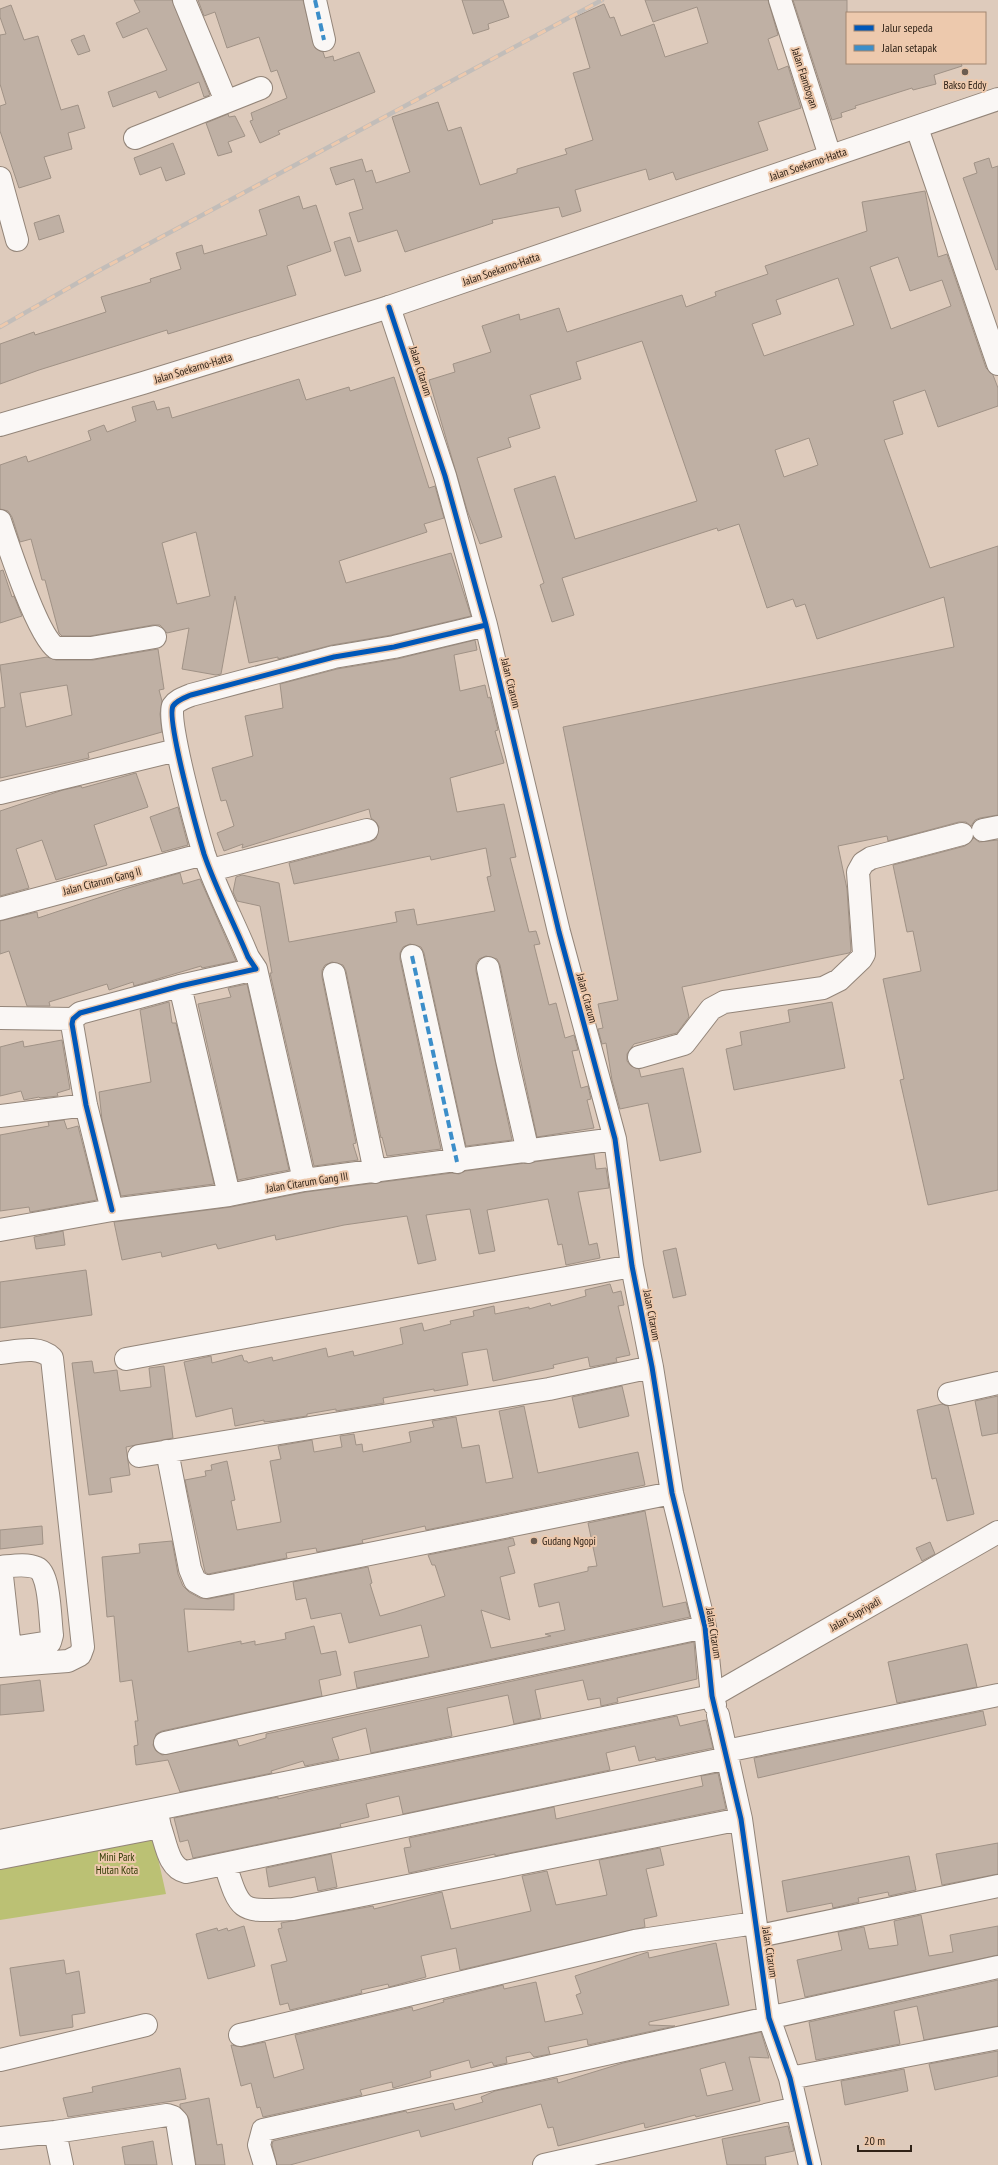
<svg xmlns="http://www.w3.org/2000/svg" width="998" height="2165" viewBox="0 0 998 2165" font-family="'PT Sans Narrow',sans-serif">
<style>
.green{fill:#bbc174}
.building{fill:#bfb0a4;stroke:#a09286;fill-rule:evenodd}
.lines{fill:none;stroke-linecap:round;stroke-linejoin:round}
.minor-casing{stroke:#938579;stroke-width:24}
.major-casing{stroke:#938579;stroke-width:24}
.minor{stroke:#faf7f5;stroke-width:22}
.major{stroke:#faf7f5;stroke-width:22}
.rail-casing{stroke:#c2bdb9;stroke-width:4.5}
.rail{stroke:#edc9ad;stroke-width:3;stroke-dasharray:9;stroke-linecap:butt}
.quiet{stroke:#3c8ec9;stroke-width:4;stroke-dasharray:8 4;stroke-linecap:butt}
.cycleway-casing{stroke:#edc9ad;stroke-width:8}
.cycleway{stroke:#0057b8;stroke-width:5}
.poi-dot{fill:#6c5d51;stroke:#edc9ad;stroke-width:1.5}
.labels{text-anchor:middle;dominant-baseline:central;stroke-width:4;stroke-linejoin:round;paint-order:stroke}
.street-label{font-size:11px;fill:#2f2217;stroke:#edc9ad}
.poi-label{font-size:11px;fill:#2f2217;stroke:#edc9ad}
.park-label{font-size:11px;fill:#323c07;stroke:#edc9ad}
</style>
<rect width="100%" height="100%" fill="#decbbc"/>
<path class="green" d="M 149,1818 L 166,1894 L 0,1920 L 0,1847 Z"/>
<path class="building" d="M 134,0 L 172,0 L 210,95 L 204,97 L 199,82 L 159,98 L 156,91 L 113,107 L 108,92 L 167,70 L 147,28 L 123,38 L 116,23 L 140,12 Z
M 198,0 L 303,0 L 315,48 L 323,52 L 325,58 L 333,56 L 334,61 L 359,52 L 375,92 L 278,131 L 280,134 L 260,143 L 250,121 L 253,120 L 251,113 L 287,98 L 277,70 L 271,72 L 259,37 L 227,48 L 215,12 L 204,16 Z
M 462,0 L 503,0 L 509,17 L 488,24 L 489,29 L 473,34 Z
M 645,0 L 768,0 L 778,35 L 768,39 L 778,70 L 788,66 L 801,108 L 758,122 L 768,150 L 676,180 L 673,172 L 649,180 L 646,169 L 575,190 L 581,211 L 562,217 L 559,207 L 492,220 L 493,223 L 405,252 L 397,230 L 358,242 L 349,213 L 363,209 L 354,179 L 336,185 L 330,168 L 362,159 L 366,172 L 372,170 L 376,183 L 410,172 L 392,117 L 438,102 L 448,131 L 461,127 L 480,185 L 517,173 L 517,169 L 567,154 L 565,149 L 593,140 L 573,73 L 590,68 L 575,17 L 604,4 L 610,18 L 614,17 L 621,36 L 654,24 L 665,57 L 708,43 L 697,7 L 653,22 Z
M 793,0 L 847,0 L 847,63 L 961,63 L 962,66 L 934,75 L 936,84 L 913,90 L 912,88 L 855,106 L 856,108 L 841,113 L 842,117 L 832,120 Z
M 11,5 L 24,40 L 38,36 L 61,110 L 78,105 L 85,128 L 68,133 L 72,149 L 44,157 L 51,178 L 19,188 L 0,131 L 0,106 L 6,104 L 0,84 L 0,35 L 6,34 L 0,17 L 0,9 Z
M 84,35 L 90,51 L 78,55 L 71,40 Z
M 228,114 L 229,117 L 235,116 L 245,136 L 228,142 L 232,152 L 218,156 L 206,123 Z
M 173,143 L 185,174 L 166,181 L 161,167 L 140,175 L 134,158 Z
M 989,158 L 992,168 L 998,166 L 998,269 L 996,270 L 963,178 L 977,173 L 974,163 Z
M 925,191 L 938,257 L 947,254 L 986,368 L 993,375 L 998,388 L 998,406 L 938,427 L 925,390 L 893,401 L 903,434 L 884,440 L 930,568 L 998,546 L 998,815 L 980,818 L 975,820 L 971,826 L 966,822 L 959,822 L 888,841 L 887,836 L 838,846 L 847,889 L 851,951 L 849,953 L 682,987 L 689,1017 L 677,1033 L 634,1044 L 627,1054 L 627,1061 L 631,1066 L 639,1069 L 641,1077 L 683,1068 L 701,1152 L 660,1161 L 648,1103 L 620,1109 L 612,1080 L 606,1043 L 602,1044 L 598,1029 L 603,1028 L 598,1004 L 618,1000 L 563,727 L 954,647 L 944,597 L 817,639 L 805,604 L 796,607 L 793,599 L 767,608 L 739,524 L 718,531 L 717,528 L 562,578 L 574,615 L 552,622 L 540,585 L 544,583 L 514,489 L 555,476 L 575,539 L 697,501 L 642,341 L 576,362 L 581,379 L 530,395 L 540,428 L 508,438 L 511,447 L 477,458 L 502,537 L 480,544 L 467,510 L 429,380 L 455,372 L 453,364 L 491,352 L 482,326 L 519,314 L 520,320 L 559,308 L 567,332 L 682,295 L 686,307 L 716,296 L 715,292 L 768,274 L 765,266 L 867,231 L 862,202 ZM 898,257 L 910,291 L 942,280 L 951,306 L 891,329 L 870,267 ZM 838,278 L 854,325 L 764,356 L 752,324 L 781,314 L 776,300 ZM 809,438 L 818,465 L 784,477 L 775,450 Z
M 299,196 L 303,209 L 316,205 L 331,251 L 287,266 L 296,295 L 168,334 L 167,330 L 39,370 L 0,384 L 0,344 L 34,332 L 35,335 L 106,312 L 101,297 L 151,282 L 150,279 L 181,269 L 176,253 L 202,245 L 204,254 L 267,235 L 259,210 Z
M 59,215 L 64,232 L 39,240 L 34,223 Z
M 350,237 L 361,271 L 345,276 L 334,242 Z
M 394,377 L 429,488 L 435,486 L 444,518 L 424,524 L 427,532 L 339,561 L 346,583 L 451,553 L 471,616 L 392,635 L 332,645 L 278,659 L 278,657 L 249,663 L 235,596 L 221,674 L 216,675 L 182,669 L 189,628 L 167,633 L 160,625 L 153,625 L 90,636 L 62,636 L 59,633 L 45,580 L 42,580 L 31,539 L 20,542 L 12,517 L 8,511 L 0,509 L 0,465 L 26,456 L 28,462 L 91,440 L 88,431 L 104,425 L 107,432 L 136,421 L 132,407 L 154,401 L 157,410 L 169,407 L 172,418 L 299,379 L 306,400 L 349,387 L 350,391 ZM 196,532 L 210,596 L 177,604 L 162,543 Z
M 3,570 L 12,597 L 14,596 L 22,616 L 0,623 L 0,571 Z
M 475,640 L 477,650 L 454,655 L 460,691 L 485,685 L 488,698 L 490,697 L 498,730 L 495,731 L 504,763 L 450,778 L 457,812 L 504,804 L 516,857 L 510,858 L 529,932 L 536,931 L 540,944 L 534,945 L 549,1005 L 556,1003 L 565,1038 L 574,1035 L 578,1050 L 572,1051 L 581,1088 L 588,1086 L 591,1099 L 587,1100 L 594,1128 L 537,1137 L 500,965 L 497,959 L 486,956 L 479,959 L 476,964 L 476,971 L 512,1140 L 466,1146 L 424,953 L 421,947 L 410,944 L 403,947 L 400,953 L 400,959 L 441,1149 L 387,1156 L 382,1137 L 381,1138 L 346,971 L 343,965 L 332,962 L 325,965 L 322,970 L 322,977 L 356,1143 L 353,1144 L 358,1160 L 314,1166 L 270,973 L 272,973 L 260,906 L 237,901 L 233,892 L 236,877 L 242,875 L 279,883 L 289,942 L 397,922 L 395,912 L 414,909 L 417,925 L 495,911 L 487,877 L 491,876 L 486,848 L 431,860 L 430,856 L 294,884 L 289,863 L 370,842 L 376,839 L 379,827 L 376,822 L 371,818 L 369,809 L 242,848 L 243,844 L 224,851 L 217,833 L 234,826 L 226,800 L 221,801 L 212,768 L 253,756 L 245,716 L 283,708 L 280,684 L 337,669 L 397,659 Z
M 158,649 L 164,689 L 159,690 L 162,701 L 160,714 L 162,732 L 88,753 L 89,758 L 0,778 L 0,708 L 5,707 L 0,665 L 47,657 L 56,660 L 93,660 ZM 67,685 L 72,715 L 26,727 L 20,693 Z
M 136,773 L 148,807 L 94,825 L 107,865 L 56,880 L 42,840 L 16,849 L 29,888 L 0,896 L 0,811 L 63,790 L 81,786 L 82,788 Z
M 178,807 L 188,845 L 162,852 L 150,817 Z
M 974,838 L 979,842 L 998,840 L 998,1190 L 928,1205 L 900,1080 L 904,1079 L 883,979 L 921,971 L 913,931 L 907,932 L 893,865 L 965,846 Z
M 180,873 L 183,884 L 200,879 L 236,961 L 202,968 L 201,966 L 134,986 L 133,982 L 109,990 L 107,984 L 49,1002 L 50,1006 L 27,1006 L 9,951 L 0,954 L 0,921 L 37,912 L 38,918 L 128,888 Z
M 247,984 L 289,1170 L 238,1180 L 198,1004 L 231,997 L 228,988 Z
M 169,1002 L 172,1023 L 176,1023 L 214,1184 L 121,1196 L 102,1120 L 99,1092 L 151,1082 L 140,1010 Z
M 832,1002 L 845,1068 L 734,1090 L 726,1049 L 742,1045 L 740,1032 L 790,1022 L 788,1010 Z
M 62,1040 L 70,1089 L 57,1093 L 58,1096 L 40,1098 L 39,1097 L 24,1100 L 21,1091 L 0,1096 L 0,1047 L 23,1041 L 24,1047 Z
M 64,1120 L 67,1129 L 78,1126 L 97,1200 L 30,1212 L 29,1207 L 0,1211 L 0,1135 L 49,1126 L 48,1122 Z
M 594,1154 L 596,1169 L 606,1168 L 609,1188 L 578,1192 L 589,1245 L 597,1243 L 600,1258 L 566,1265 L 562,1244 L 558,1245 L 548,1199 L 487,1210 L 495,1251 L 479,1254 L 470,1209 L 426,1215 L 436,1260 L 418,1264 L 407,1216 L 344,1225 L 276,1240 L 275,1235 L 218,1249 L 216,1244 L 162,1257 L 161,1252 L 122,1260 L 114,1222 L 231,1207 L 306,1192 L 452,1173 L 459,1174 L 465,1171 Z
M 63,1231 L 65,1245 L 36,1249 L 34,1237 Z
M 676,1248 L 686,1295 L 673,1298 L 663,1251 Z
M 86,1270 L 92,1315 L 0,1328 L 0,1282 Z
M 610,1284 L 613,1293 L 621,1291 L 624,1305 L 618,1306 L 630,1355 L 616,1358 L 617,1362 L 590,1367 L 588,1357 L 553,1365 L 554,1368 L 493,1381 L 487,1349 L 462,1353 L 468,1385 L 434,1391 L 434,1389 L 383,1398 L 384,1403 L 336,1411 L 336,1409 L 307,1414 L 307,1416 L 274,1421 L 264,1422 L 264,1420 L 235,1426 L 232,1408 L 196,1417 L 184,1362 L 211,1356 L 212,1363 L 242,1355 L 244,1361 L 247,1361 L 248,1363 L 272,1357 L 273,1361 L 326,1348 L 328,1357 L 353,1351 L 354,1356 L 403,1344 L 400,1328 L 422,1323 L 424,1331 L 451,1324 L 450,1321 L 474,1316 L 473,1311 L 494,1306 L 495,1314 L 529,1307 L 529,1309 L 550,1303 L 551,1306 L 586,1296 L 585,1290 Z
M 92,1361 L 94,1373 L 117,1370 L 120,1391 L 151,1387 L 149,1368 L 164,1366 L 173,1438 L 126,1447 L 130,1475 L 110,1478 L 112,1492 L 89,1495 L 72,1363 Z
M 622,1386 L 629,1416 L 579,1428 L 572,1397 Z
M 998,1396 L 998,1433 L 982,1436 L 975,1401 Z
M 942,1404 L 948,1406 L 974,1514 L 947,1521 L 936,1478 L 932,1479 L 917,1410 Z
M 524,1406 L 538,1473 L 638,1452 L 645,1485 L 426,1530 L 425,1526 L 362,1540 L 363,1543 L 317,1552 L 316,1548 L 286,1553 L 287,1558 L 208,1574 L 205,1572 L 185,1480 L 206,1476 L 205,1471 L 212,1470 L 211,1465 L 227,1461 L 235,1500 L 231,1501 L 237,1530 L 281,1522 L 270,1461 L 281,1459 L 278,1446 L 312,1440 L 314,1452 L 342,1447 L 340,1436 L 354,1434 L 356,1445 L 362,1444 L 363,1452 L 411,1442 L 409,1432 L 434,1427 L 432,1421 L 456,1417 L 462,1448 L 479,1445 L 486,1483 L 513,1478 L 499,1411 Z
M 645,1511 L 663,1607 L 686,1602 L 690,1617 L 357,1688 L 354,1672 L 429,1657 L 421,1625 L 349,1643 L 341,1613 L 311,1619 L 306,1598 L 296,1600 L 293,1582 L 368,1567 L 372,1583 L 370,1584 L 380,1616 L 395,1612 L 445,1596 L 435,1565 L 432,1565 L 428,1555 L 513,1538 L 515,1545 L 508,1547 L 515,1573 L 500,1577 L 510,1620 L 481,1610 L 491,1648 L 551,1636 L 545,1634 L 565,1630 L 559,1602 L 539,1607 L 534,1584 L 588,1571 L 588,1567 L 597,1566 L 588,1523 Z
M 42,1526 L 43,1544 L 0,1549 L 0,1530 Z
M 172,1541 L 178,1574 L 183,1586 L 189,1592 L 200,1598 L 208,1599 L 234,1594 L 234,1610 L 184,1609 L 188,1652 L 241,1641 L 241,1644 L 255,1641 L 255,1645 L 286,1639 L 285,1633 L 314,1626 L 321,1654 L 336,1651 L 341,1675 L 319,1680 L 322,1696 L 162,1731 L 156,1734 L 153,1745 L 156,1751 L 162,1755 L 237,1740 L 239,1746 L 266,1738 L 266,1734 L 694,1642 L 697,1679 L 617,1698 L 618,1702 L 601,1706 L 600,1698 L 588,1700 L 583,1680 L 535,1690 L 541,1718 L 514,1724 L 508,1695 L 447,1708 L 452,1736 L 371,1753 L 366,1728 L 332,1738 L 339,1759 L 305,1766 L 303,1761 L 271,1771 L 272,1773 L 180,1792 L 168,1760 L 136,1765 L 134,1746 L 138,1745 L 135,1721 L 138,1721 L 132,1680 L 120,1682 L 114,1616 L 107,1617 L 102,1557 L 140,1553 L 139,1544 Z
M 930,1542 L 935,1554 L 922,1561 L 916,1548 Z
M 967,1644 L 977,1687 L 897,1703 L 888,1662 Z
M 40,1680 L 44,1711 L 0,1715 L 0,1685 Z
M 983,1711 L 986,1725 L 758,1778 L 754,1758 Z
M 677,1716 L 680,1726 L 706,1720 L 713,1748 L 656,1760 L 655,1757 L 639,1761 L 635,1746 L 606,1753 L 610,1770 L 403,1814 L 399,1796 L 366,1804 L 369,1817 L 340,1824 L 341,1827 L 193,1858 L 188,1840 L 180,1842 L 174,1818 L 278,1797 L 278,1799 L 310,1791 Z
M 718,1773 L 726,1809 L 495,1856 L 495,1854 L 409,1873 L 404,1848 L 411,1847 L 409,1838 L 554,1807 L 556,1819 L 703,1786 L 701,1776 Z
M 998,1843 L 998,1874 L 942,1885 L 936,1854 Z
M 660,1848 L 664,1865 L 646,1869 L 657,1916 L 644,1919 L 645,1927 L 460,1970 L 456,1948 L 421,1956 L 426,1977 L 389,1987 L 388,1984 L 361,1990 L 362,1993 L 290,2010 L 288,2003 L 280,2005 L 271,1965 L 287,1961 L 278,1929 L 282,1928 L 281,1923 L 373,1906 L 374,1909 L 442,1892 L 451,1929 L 531,1911 L 522,1876 L 547,1871 L 556,1905 L 607,1895 L 599,1860 Z
M 331,1854 L 337,1887 L 318,1891 L 315,1877 L 269,1887 L 266,1868 Z
M 909,1856 L 916,1890 L 889,1896 L 888,1892 L 858,1898 L 859,1902 L 833,1908 L 832,1903 L 787,1912 L 782,1881 Z
M 921,1915 L 929,1956 L 953,1952 L 950,1935 L 998,1926 L 998,1955 L 805,1997 L 797,1960 L 842,1950 L 838,1932 L 864,1927 L 869,1949 L 898,1945 L 894,1921 Z
M 244,1926 L 255,1966 L 208,1979 L 196,1934 L 217,1928 L 218,1931 L 227,1928 L 228,1931 Z
M 716,1943 L 729,2005 L 649,2022 L 649,2025 L 675,2026 L 588,2045 L 587,2039 L 548,2047 L 550,2054 L 534,2057 L 530,2052 L 506,2057 L 507,2063 L 494,2066 L 492,2062 L 471,2068 L 469,2060 L 430,2071 L 431,2077 L 393,2088 L 392,2082 L 360,2090 L 362,2095 L 263,2117 L 260,2107 L 257,2108 L 251,2083 L 241,2086 L 231,2045 L 242,2047 L 265,2042 L 274,2078 L 304,2069 L 295,2035 L 412,2007 L 413,2011 L 444,2002 L 443,2000 L 503,1985 L 504,1989 L 536,1982 L 545,2022 L 583,2014 L 576,1995 L 581,1993 L 575,1976 L 648,1952 L 649,1958 Z
M 64,1960 L 66,1974 L 79,1971 L 85,2013 L 72,2015 L 73,2027 L 20,2036 L 10,1968 Z
M 998,1980 L 998,2026 L 924,2040 L 917,2006 L 894,2011 L 900,2044 L 816,2060 L 809,2022 Z
M 761,2032 L 769,2058 L 749,2057 L 760,2101 L 696,2117 L 695,2115 L 645,2128 L 644,2123 L 558,2146 L 553,2127 L 548,2128 L 541,2104 L 421,2137 L 419,2130 L 290,2165 L 277,2165 L 272,2145 L 273,2141 L 406,2111 L 407,2113 L 453,2103 L 455,2110 L 483,2102 L 481,2097 L 495,2091 L 557,2078 L 558,2083 L 623,2063 ZM 725,2062 L 733,2090 L 707,2096 L 700,2069 Z
M 998,2051 L 998,2076 L 935,2090 L 929,2064 Z
M 180,2068 L 186,2099 L 68,2117 L 63,2098 L 93,2092 L 92,2087 Z
M 904,2069 L 908,2091 L 845,2105 L 841,2081 Z
M 209,2098 L 217,2145 L 222,2144 L 225,2165 L 196,2165 L 189,2119 L 180,2107 L 180,2104 Z
M 788,2126 L 794,2151 L 765,2157 L 766,2165 L 727,2165 L 722,2139 Z
M 153,2141 L 157,2165 L 125,2165 L 122,2147 Z"/>
<g class="lines">
<defs>
<path id="minor" d="M 184,0 L 226,101
M 315,0 L 324,40
M 780,0 L 830,156
M 917,128 L 998,364
M 135,138 L 261,88
M 0,178 L 17,240
M 389,307 L 445,476 L 486,625 L 559,932 L 615,1139 L 632,1266 L 652,1367 L 672,1493 L 705,1627 L 712,1696 L 715,1705
M 0,521 C 8,545 38,636 56,648 L 91,648 L 155,637
M 0,793 L 177,750
M 983,830 L 998,827
M 211,870 L 367,830
M 0,909 L 204,854
M 412,956 L 457,1162
M 488,968 L 507,1060 L 528,1152
M 256,969 L 304,1180
M 334,974 L 375,1172
M 180,986 L 229,1195
M 0,1018 L 73,1019
M 639,1057 L 684,1044 L 711,1009 L 724,1002 L 823,988 L 839,980 L 861,959 L 864,954 L 858,872 L 863,863 L 871,858 L 962,834
M 0,1116 L 86,1105
M 112,1210 L 86,1105 L 72,1024 L 73,1019 L 80,1013 L 180,986 L 256,969 L 248,957 C 234,923 216,889 204,854 C 198,834 166,719 173,706 C 177,700 184,698 191,695 L 334,657 L 394,647 L 486,625
M 0,1230 L 112,1210 L 229,1195 L 304,1180 L 615,1139
M 0,1353 C 18,1351 39,1345 52,1358 L 83,1647 L 80,1655 L 68,1661 L 0,1666
M 126,1359 L 632,1266
M 949,1394 L 998,1383
M 167,1451 L 190,1569 L 195,1581 L 206,1587 L 672,1493
M 139,1456 L 549,1389 L 652,1367
M 0,1567 C 12,1566 26,1563 37,1568 C 50,1573 50,1621 52,1635 L 50,1642 L 0,1650
M 1,1567 L 10,1649
M 718,1715 L 741,1819 L 769,2018 L 790,2078 L 810,2165
M 165,1743 L 346,1703 L 705,1627
M 726,1751 L 998,1695
M 160,1827 C 166,1843 168,1868 186,1872 L 728,1758
M 0,1858 L 160,1827 L 157,1813
M 225,1864 C 241,1915 241,1911 293,1909 L 741,1819
M 759,1936 L 998,1886
M 240,2035 L 635,1941 L 755,1923
M 0,2060 L 146,2025
M 790,2078 L 998,2038
M 55,2132 L 62,2165
M 0,2138 L 55,2132 L 167,2115 L 173,2117 L 177,2121 L 184,2165
M 265,2165 L 259,2145 L 263,2130 L 998,1967
M 544,2165 L 797,2108"/>
<path id="major" d="M 0,425 L 143,383 L 389,307 L 998,99
M 0,1841 L 712,1696 L 998,1532"/>
</defs>
<use href="#minor" class="minor-casing"/>
<use href="#major" class="major-casing"/>
<use href="#minor" class="minor"/>
<use href="#major" class="major"/>
<defs>
<path id="rail" d="M 0,327 L 100,270 L 602,0"/>
</defs>
<use href="#rail" class="rail-casing"/>
<use href="#rail" class="rail"/>
<path class="quiet" d="M 315,0 L 324,40
M 412,956 L 457,1162"/>
<defs>
<path id="cycleway" d="M 389,307 L 445,476 L 486,625 L 559,932 L 615,1139 L 632,1266 L 652,1367 L 672,1493 L 705,1627 L 712,1696 L 741,1819 L 769,2018 L 790,2078 L 810,2165
M 112,1210 L 86,1105 L 72,1024 L 73,1019 L 80,1013 L 180,986 L 256,969 L 248,957 C 234,923 216,889 204,854 C 198,834 166,719 173,706 C 177,700 184,698 191,695 L 334,657 L 394,647 L 486,625"/>
</defs>
<use href="#cycleway" class="cycleway-casing"/>
<use href="#cycleway" class="cycleway"/>
</g>
<g class="poi-dot">
<circle cx="965" cy="72" r="4"/>
<circle cx="534" cy="1541" r="4"/>
</g>
<g class="labels">
<g class="street-label">
<text transform="translate(805 78) rotate(72)">Jalan Flamboyan</text>
<text transform="translate(808 164) rotate(-19)">Jalan Soekarno-Hatta</text>
<text transform="translate(501 269) rotate(-19)">Jalan Soekarno-Hatta</text>
<text transform="translate(193 368) rotate(-17)">Jalan Soekarno-Hatta</text>
<text transform="translate(421 371) rotate(72)">Jalan Citarum</text>
<text transform="translate(511 683) rotate(76)">Jalan Citarum</text>
<text transform="translate(102 881) rotate(-15)">Jalan Citarum Gang II</text>
<text transform="translate(587 998) rotate(75)">Jalan Citarum</text>
<text transform="translate(307 1182) rotate(-9)">Jalan Citarum Gang III</text>
<text transform="translate(652 1315) rotate(79)">Jalan Citarum</text>
<text transform="translate(855 1614) rotate(-30)">Jalan Supriyadi</text>
<text transform="translate(714 1633) rotate(81)">Jalan Citarum</text>
<text transform="translate(770 1952) rotate(81)">Jalan Citarum</text>
</g>
<g class="poi-label">
<text x="965" y="85">Bakso Eddy</text>
<text x="542" y="1541" text-anchor="start">Gudang Ngopi</text>
</g>
<g class="park-label">
<text x="117" y="1857">Mini Park<tspan x="117" dy="13">Hutan Kota</tspan></text>
</g>
</g>
<rect x="846" y="12" width="140" height="52" fill="#edc9ad" stroke="#a18671"/>
<rect x="854" y="25" width="20" height="6" fill="#0057b8" stroke="#a18671"/>
<text x="882" y="32" font-size="12" fill="#2f2217">Jalur sepeda</text>
<rect x="854" y="45" width="20" height="6" fill="#3c8ec9" stroke="#a18671"/>
<text x="882" y="52" font-size="12" fill="#2f2217">Jalan setapak</text>
<path d="M858 2145v6h53v-6" fill="none" stroke="#2f2217" stroke-width="2"/>
<text x="864" y="2145" font-size="12" fill="#2f2217" stroke="#edc9ad" stroke-width="3" paint-order="stroke">20 m</text>
</svg>
